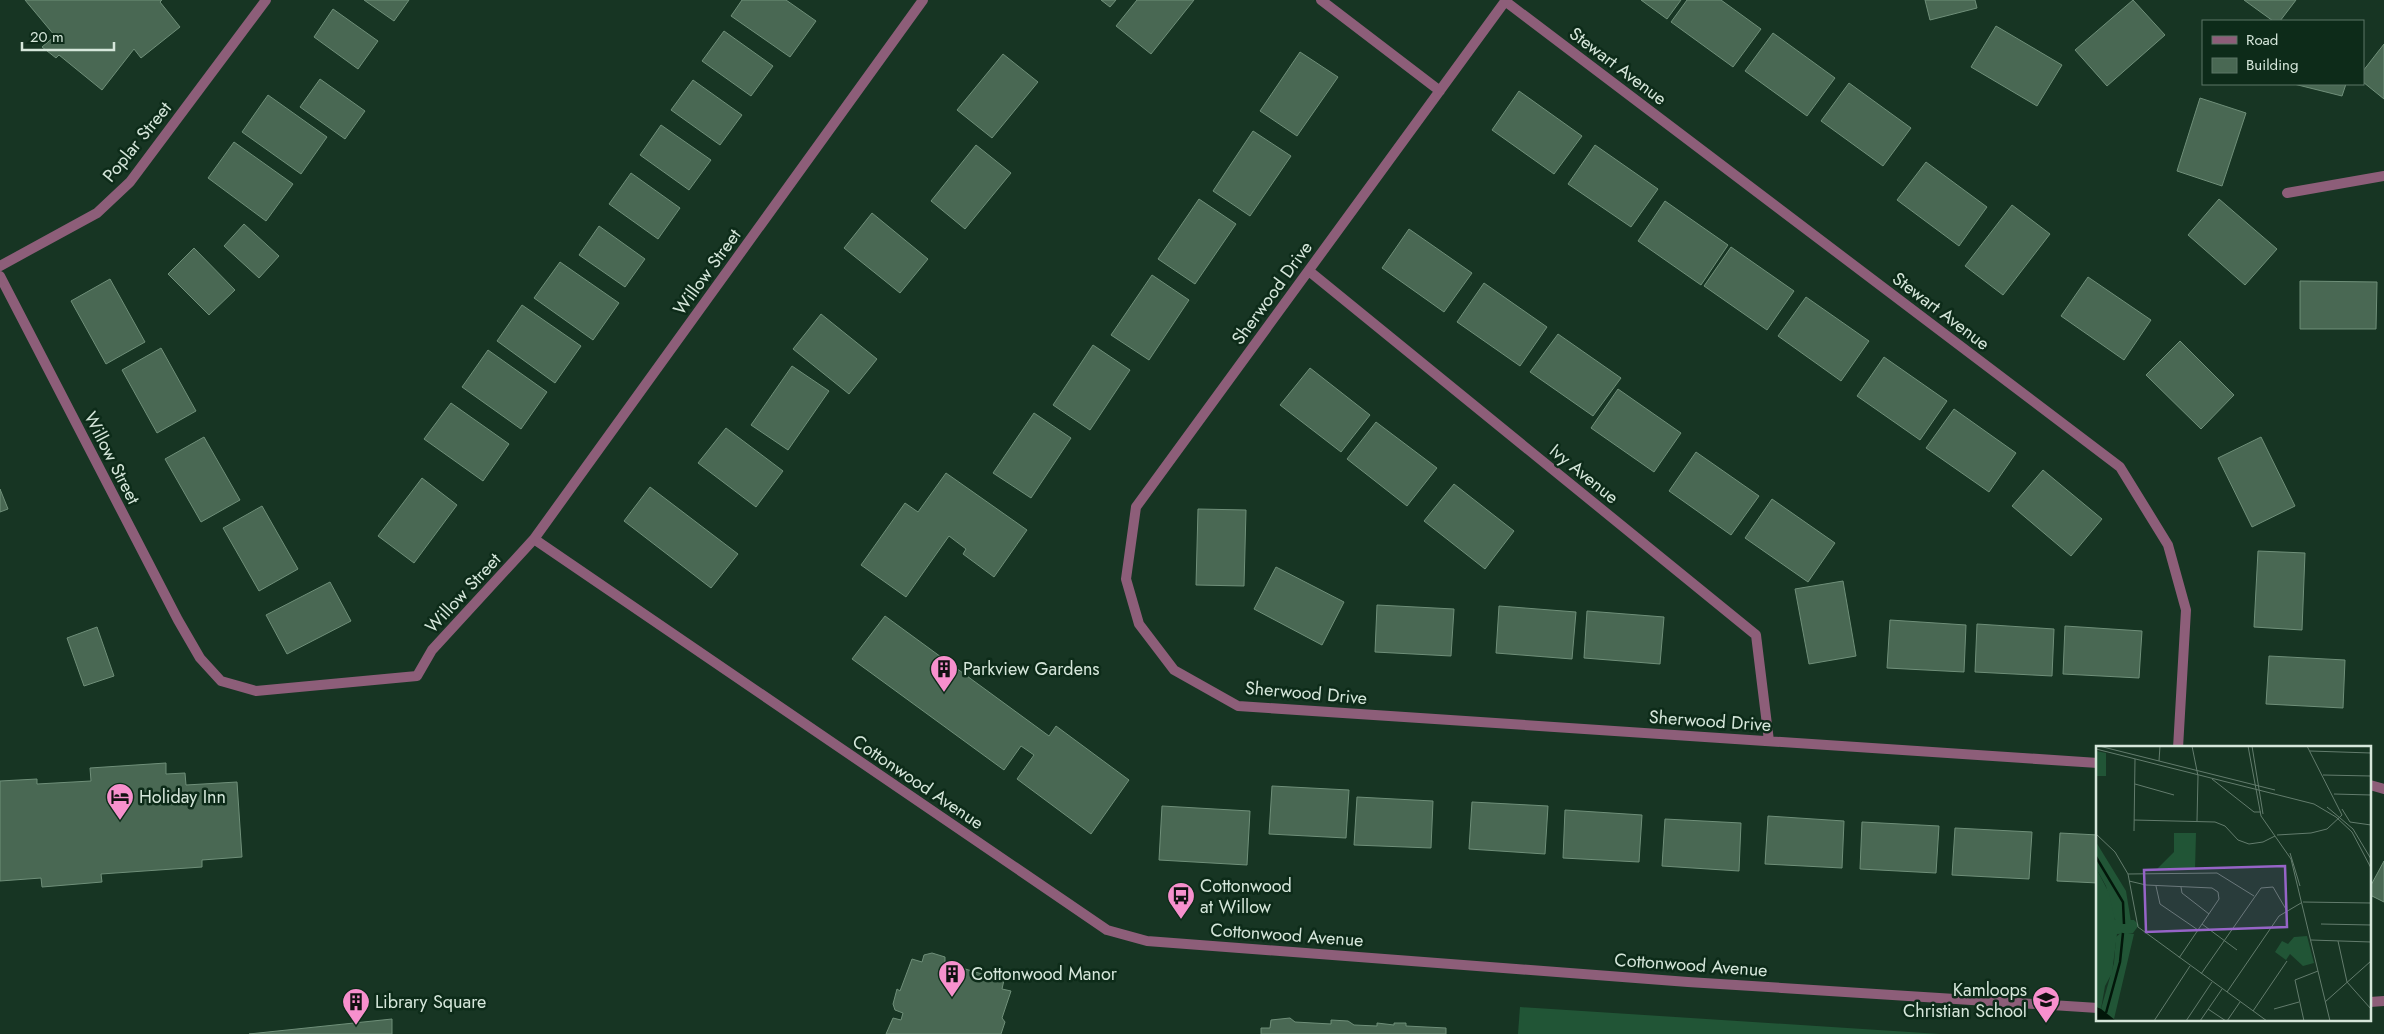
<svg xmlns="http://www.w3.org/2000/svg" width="2384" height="1034" viewBox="0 0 2384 1034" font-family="Jost,sans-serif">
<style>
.grass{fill:#215536}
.building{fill:#496853;stroke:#6f8f79}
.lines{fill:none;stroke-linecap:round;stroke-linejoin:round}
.minor{stroke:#8d5e79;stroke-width:10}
.labels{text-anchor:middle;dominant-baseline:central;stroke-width:5;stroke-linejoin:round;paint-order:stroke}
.street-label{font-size:18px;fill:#d6e7db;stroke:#0d2b19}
.poi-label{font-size:18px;fill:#d6e7db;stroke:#0d2b19;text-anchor:start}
.inset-river{fill:none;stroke:#02170a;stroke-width:2.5}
.inset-road{fill:none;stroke:#637c6d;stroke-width:1}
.view{fill:#9664c7;fill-opacity:0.15;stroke:#9664c7;stroke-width:2.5}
.inset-edge{fill:none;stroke:#d6e7db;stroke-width:2.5}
</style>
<rect width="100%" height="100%" fill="#173523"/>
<path class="grass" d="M 1520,1007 L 1940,1034 L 1518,1034 Z"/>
<path class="building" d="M 25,0 L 162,0 L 160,2 L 180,27 L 141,58 L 134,49 L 102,90 L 59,55 L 56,58 L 42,47 L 55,36 Z
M 364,0 L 409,0 L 394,21 Z
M 742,0 L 786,0 L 816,21 L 790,57 L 731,16 Z
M 1101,0 L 1116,0 L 1110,7 Z
M 1137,0 L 1194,0 L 1151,54 L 1116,26 Z
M 1641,0 L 1681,0 L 1667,19 Z
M 1687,0 L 1721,0 L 1761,29 L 1733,67 L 1671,22 Z
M 1925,0 L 1975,0 L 1977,8 L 1930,20 Z
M 2133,0 L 2165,35 L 2107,86 L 2075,50 Z
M 2244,0 L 2296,0 L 2280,21 L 2273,21 Z
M 333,9 L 378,41 L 358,69 L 314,37 Z
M 1996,26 L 2062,65 L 2037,106 L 1971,67 Z
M 724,31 L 773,66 L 751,96 L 702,61 Z
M 1773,33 L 1835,78 L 1807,116 L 1745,71 Z
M 2384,44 L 2384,99 L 2363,82 L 2363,71 Z
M 1300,52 L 1338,77 L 1297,136 L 1260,111 Z
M 1003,54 L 1038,82 L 992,138 L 957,110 Z
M 320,79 L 365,111 L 345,139 L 300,107 Z
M 693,80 L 742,115 L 720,145 L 671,110 Z
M 1849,83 L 1911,128 L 1883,166 L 1821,121 Z
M 2294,84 L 2346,84 L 2342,96 Z
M 1519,91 L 1582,136 L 1554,174 L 1492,130 Z
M 268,95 L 327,137 L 301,174 L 242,132 Z
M 2200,98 L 2246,113 L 2222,186 L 2177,171 Z
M 661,125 L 711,160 L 689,190 L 640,155 Z
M 1253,131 L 1291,156 L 1250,216 L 1213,191 Z
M 234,142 L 293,184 L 266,221 L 208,178 Z
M 976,145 L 1011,173 L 965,229 L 931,201 Z
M 1595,145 L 1658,189 L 1631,227 L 1568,184 Z
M 1926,162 L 1987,207 L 1959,246 L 1897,200 Z
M 631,173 L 680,208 L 658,239 L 609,204 Z
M 1199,199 L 1236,224 L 1195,284 L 1158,259 Z
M 2219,199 L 2277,249 L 2245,285 L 2188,235 Z
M 1665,201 L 1728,245 L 1701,285 L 1638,241 Z
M 2012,205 L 2050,234 L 2003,295 L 1965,266 Z
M 872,213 L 928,259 L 900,293 L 844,248 Z
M 244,224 L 279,256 L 259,278 L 224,246 Z
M 599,226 L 645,259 L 625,287 L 579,255 Z
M 1409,229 L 1472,273 L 1444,312 L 1382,268 Z
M 1731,247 L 1794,291 L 1767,330 L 1704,286 Z
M 194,248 L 235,290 L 209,315 L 168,274 Z
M 560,262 L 619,303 L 593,340 L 534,298 Z
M 1152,275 L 1189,300 L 1149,360 L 1111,335 Z
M 2088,277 L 2151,320 L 2124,360 L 2061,316 Z
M 110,279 L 145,342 L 106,364 L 71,301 Z
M 2300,281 L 2377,282 L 2376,329 L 2300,329 Z
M 1484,283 L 1547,327 L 1520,366 L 1457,322 Z
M 1806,297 L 1869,341 L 1841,381 L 1778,336 Z
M 522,305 L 581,346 L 555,383 L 497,341 Z
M 821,314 L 877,359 L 849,394 L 793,349 Z
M 1558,334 L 1621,378 L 1593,416 L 1530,372 Z
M 2180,341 L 2234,395 L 2201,429 L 2146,375 Z
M 1093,345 L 1130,370 L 1090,430 L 1053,405 Z
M 161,348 L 196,411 L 157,433 L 122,370 Z
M 488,350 L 547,392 L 521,429 L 462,387 Z
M 1884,357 L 1947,401 L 1920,440 L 1857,396 Z
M 792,366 L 829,391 L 788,450 L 751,425 Z
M 1310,368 L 1370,415 L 1341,452 L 1280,405 Z
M 1618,389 L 1681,433 L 1654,472 L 1591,428 Z
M 451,403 L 509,444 L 483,481 L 424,439 Z
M 1954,409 L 2016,453 L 1989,492 L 1926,448 Z
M 1034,413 L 1071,438 L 1031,498 L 993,473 Z
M 1376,422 L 1437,468 L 1407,506 L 1347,459 Z
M 726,428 L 783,471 L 756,507 L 698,463 Z
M 204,437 L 240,500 L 201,522 L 165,459 Z
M 2261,437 L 2295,506 L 2252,527 L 2218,458 Z
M 1696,452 L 1759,496 L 1731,535 L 1669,491 Z
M 2043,470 L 2102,519 L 2071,556 L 2012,506 Z
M 946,473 L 1027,530 L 994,577 L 963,554 L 966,549 L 949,536 L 906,597 L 861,565 L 905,503 L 918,512 Z
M 422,478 L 457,505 L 414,563 L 378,536 Z
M 1454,484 L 1514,531 L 1485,569 L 1424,521 Z
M 650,487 L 738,554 L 711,588 L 624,521 Z
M 0,489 L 8,509 L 0,512 Z
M 1772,499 L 1835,543 L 1808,582 L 1745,538 Z
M 262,506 L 298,569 L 259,591 L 223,528 Z
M 1198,509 L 1246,510 L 1244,586 L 1196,585 Z
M 2258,551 L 2305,553 L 2302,630 L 2254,627 Z
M 1276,567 L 1344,602 L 1322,645 L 1254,609 Z
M 1843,581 L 1856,656 L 1809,664 L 1795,589 Z
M 330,582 L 351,621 L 287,654 L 266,615 Z
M 1377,605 L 1454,609 L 1451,656 L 1375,652 Z
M 1499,606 L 1576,612 L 1572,659 L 1496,653 Z
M 1587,611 L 1664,617 L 1660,664 L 1584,658 Z
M 885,616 L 1049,736 L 1056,726 L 1129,780 L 1091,834 L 1017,779 L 1034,755 L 1021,746 L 1004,770 L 852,659 Z
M 1890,620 L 1966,625 L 1964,672 L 1887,668 Z
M 1977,624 L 2054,629 L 2052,676 L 1975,672 Z
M 2065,626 L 2142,631 L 2139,678 L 2063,674 Z
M 97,627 L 114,676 L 84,686 L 67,638 Z
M 2269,656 L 2345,660 L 2343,708 L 2266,704 Z
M 166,763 L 166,774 L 185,773 L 186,785 L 237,782 L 242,857 L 202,860 L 202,867 L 101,874 L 102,882 L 42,887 L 41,878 L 0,881 L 0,781 L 37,779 L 37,784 L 91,781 L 90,768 Z
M 1272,786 L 1349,790 L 1346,838 L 1269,834 Z
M 1357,797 L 1433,801 L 1431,848 L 1354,845 Z
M 1472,802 L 1548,806 L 1545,854 L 1469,849 Z
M 1162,806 L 1250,811 L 1247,865 L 1159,860 Z
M 1565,810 L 1642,815 L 1639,862 L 1563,858 Z
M 1768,816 L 1844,821 L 1842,868 L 1765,864 Z
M 1665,819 L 1741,823 L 1739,871 L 1662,866 Z
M 1862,822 L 1939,826 L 1936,873 L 1860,869 Z
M 1955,828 L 2032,832 L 2029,879 L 1952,875 Z
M 2060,833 L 2098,835 L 2098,883 L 2057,881 Z
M 2384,861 L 2384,902 L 2370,895 L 2370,887 Z
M 932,953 L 945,957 L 945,963 L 982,974 L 986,972 L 1000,976 L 999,979 L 1004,980 L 1002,989 L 1011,991 L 1002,1018 L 1005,1022 L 1001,1034 L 886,1034 L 893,1018 L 901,1020 L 903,1013 L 895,1010 L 893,1004 L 897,989 L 900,991 L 912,959 L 922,962 L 924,955 Z
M 1290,1018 L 1295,1022 L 1331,1024 L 1331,1020 L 1348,1021 L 1354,1025 L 1377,1026 L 1377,1023 L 1394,1025 L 1394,1023 L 1406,1023 L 1406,1026 L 1446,1028 L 1446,1034 L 1261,1034 L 1261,1028 L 1270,1028 L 1271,1020 Z
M 392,1019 L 392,1034 L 249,1034 Z"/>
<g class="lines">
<path class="minor" d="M 1321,0 L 1440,91
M 1506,0 L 1136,507 L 1126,579 L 1139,624 L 1174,670 L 1238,706 L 2098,763
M 1505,1 L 2120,467 L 2168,545 L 2186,610 L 2178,748
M 2287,193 L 2384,176
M 0,266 L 97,213 L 130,182 L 266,0
M 1309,271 L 1756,635 L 1769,741
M 0,276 L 178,620 L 200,658 L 221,681 L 256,691 L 417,676 L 432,650 L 534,539 L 923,0
M 534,539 L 1107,930 L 1147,941 L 1688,982 L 2098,1008
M 2370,785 L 2384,789
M 2370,1002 L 2384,1001"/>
</g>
<defs>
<symbol id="building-pin" viewBox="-11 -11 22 30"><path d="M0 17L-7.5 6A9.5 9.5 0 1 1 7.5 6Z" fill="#f790cd" stroke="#0d2b19"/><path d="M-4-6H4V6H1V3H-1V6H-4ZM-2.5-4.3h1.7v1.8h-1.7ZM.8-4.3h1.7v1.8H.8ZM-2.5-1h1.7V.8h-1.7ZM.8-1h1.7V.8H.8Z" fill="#111"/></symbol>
<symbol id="hotel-pin" viewBox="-11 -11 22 30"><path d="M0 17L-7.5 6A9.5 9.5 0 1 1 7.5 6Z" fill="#f790cd" stroke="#0d2b19"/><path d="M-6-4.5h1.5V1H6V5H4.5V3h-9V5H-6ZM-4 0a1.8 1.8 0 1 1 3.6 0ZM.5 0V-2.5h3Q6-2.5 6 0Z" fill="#111"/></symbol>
<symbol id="bus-pin" viewBox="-11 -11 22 30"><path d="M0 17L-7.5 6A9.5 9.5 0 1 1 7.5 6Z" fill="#f790cd" stroke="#0d2b19"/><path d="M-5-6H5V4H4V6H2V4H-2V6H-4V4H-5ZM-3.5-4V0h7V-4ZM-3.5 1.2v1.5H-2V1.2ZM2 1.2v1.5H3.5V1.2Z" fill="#111"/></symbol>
<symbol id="school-pin" viewBox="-11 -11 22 30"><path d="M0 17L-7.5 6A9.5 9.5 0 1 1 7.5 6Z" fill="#f790cd" stroke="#0d2b19"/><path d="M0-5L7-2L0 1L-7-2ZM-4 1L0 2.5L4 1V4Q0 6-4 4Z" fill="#111"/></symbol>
</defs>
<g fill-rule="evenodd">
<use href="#building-pin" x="928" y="653" width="32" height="43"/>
<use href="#hotel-pin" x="104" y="781" width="32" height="43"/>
<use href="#bus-pin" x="1165" y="880" width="32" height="43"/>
<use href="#building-pin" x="936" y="958" width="32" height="43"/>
<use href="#school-pin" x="2030" y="984" width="32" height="43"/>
<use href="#building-pin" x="340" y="986" width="32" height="43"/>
</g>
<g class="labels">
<g class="street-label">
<text transform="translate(1618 66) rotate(37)">Stewart Avenue</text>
<text transform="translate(137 142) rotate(-51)">Poplar Street</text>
<text transform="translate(707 272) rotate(-54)">Willow Street</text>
<text transform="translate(1272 293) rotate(-54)">Sherwood Drive</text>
<text transform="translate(1941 311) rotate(37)">Stewart Avenue</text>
<text transform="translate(112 458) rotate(63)">Willow Street</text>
<text transform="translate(1584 474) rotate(39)">Ivy Avenue</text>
<text transform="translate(463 593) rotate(-47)">Willow Street</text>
<text transform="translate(1306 693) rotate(5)">Sherwood Drive</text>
<text transform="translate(1710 721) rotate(4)">Sherwood Drive</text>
<text transform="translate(918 782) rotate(34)">Cottonwood Avenue</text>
<text transform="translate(1287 935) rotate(4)">Cottonwood Avenue</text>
<text transform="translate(1691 965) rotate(4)">Cottonwood Avenue</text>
</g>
<g class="poi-label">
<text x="963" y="669">Parkview Gardens</text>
<text x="139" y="797">Holiday Inn</text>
<text x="1200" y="886">Cottonwood<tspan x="1200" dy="21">at Willow</tspan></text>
<text x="971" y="974">Cottonwood Manor</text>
<text x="2027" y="990" text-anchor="end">Kamloops<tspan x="2027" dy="21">Christian School</tspan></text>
<text x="375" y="1002">Library Square</text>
</g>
</g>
<g transform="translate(2096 746)">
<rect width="275" height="275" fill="#173523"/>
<path d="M 0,5 L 10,7 L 10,30 L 0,30 ZM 78,87 L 100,87 L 99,124 L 61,123 L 78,106 ZM 211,190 L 218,217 L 207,220 L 194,208 L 190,214 L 179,206 L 186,195 L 192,198 L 198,191 Z" fill="#215536"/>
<path d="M 0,96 L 30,145 L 35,176 L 20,175 L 17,170 L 10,140 L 0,122 ZM 26,186 L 38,188 L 18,273 L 5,263 L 18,217 L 20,191 Z" fill="#215536"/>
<path d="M 0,122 L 13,147 L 19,174 L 38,174 L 43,179 L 37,187 L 21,188 L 16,227 L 9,240 L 5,263 L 0,261 Z" fill="#215536"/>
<path d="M 0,261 L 5,263 L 20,275 L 0,275 Z" fill="#02170a"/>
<path class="inset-river" d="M 0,111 L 27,156 L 28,178M 10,267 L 24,216 L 27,187"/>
<path class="inset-road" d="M 3,0 L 179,44M 96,0 L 102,30 L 101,75M 152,0 L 165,70 L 195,113 L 234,275M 156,0 L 167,68M 0,3 L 218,58 L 240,71 L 256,86 L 275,122M 214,5 L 275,7M 63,15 L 64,0M 227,29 L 275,30M 116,33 L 158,66 L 165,66M 39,38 L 78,49M 238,48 L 275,49M 231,61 L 257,83 L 275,113M 246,63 L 254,76 L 275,79M 38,74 L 119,76 L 129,80 L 142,94 L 153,98 L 167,96 L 179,90M 38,85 L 39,13M 0,88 L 19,106 L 32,128 L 42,181 L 171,275M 181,89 L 215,87 L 231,83 L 246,69 L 211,0M 194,107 L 204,140M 32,128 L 121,127 L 158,150M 33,135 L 50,139 L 116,142 L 122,146 L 123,153 L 83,212M 60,140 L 64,158 L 102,184M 85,141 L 86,147 L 113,168M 207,156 L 275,157M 106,178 L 141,204M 225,178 L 275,179M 215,194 L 275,196M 242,195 L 251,236 L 275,263M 105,228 L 165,142 L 177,141 L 191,165M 131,246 L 183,170 L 205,157M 229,256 L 275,215M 112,263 L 130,275M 178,263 L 203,256M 157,265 L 191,215M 58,275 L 94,220M 90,275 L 116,236M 104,275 L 126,243M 131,275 L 144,256M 208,275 L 199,234 L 222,225"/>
<path class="view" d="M 189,120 L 191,181 L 50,186 L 48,124 Z"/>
<rect width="275" height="275" class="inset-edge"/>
</g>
<rect x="2202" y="20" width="162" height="65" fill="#0d2b19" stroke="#5d7667"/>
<rect x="2212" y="36" width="25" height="8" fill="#8d5e79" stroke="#5d7667"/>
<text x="2246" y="45" font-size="15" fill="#d6e7db">Road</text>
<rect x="2212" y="58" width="25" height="15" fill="#496853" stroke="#5d7667"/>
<text x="2246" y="70" font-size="15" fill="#d6e7db">Building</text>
<path d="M22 42v8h92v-8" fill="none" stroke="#d6e7db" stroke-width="2.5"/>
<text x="30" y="42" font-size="15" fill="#d6e7db" stroke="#0d2b19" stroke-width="4" paint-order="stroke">20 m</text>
</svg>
